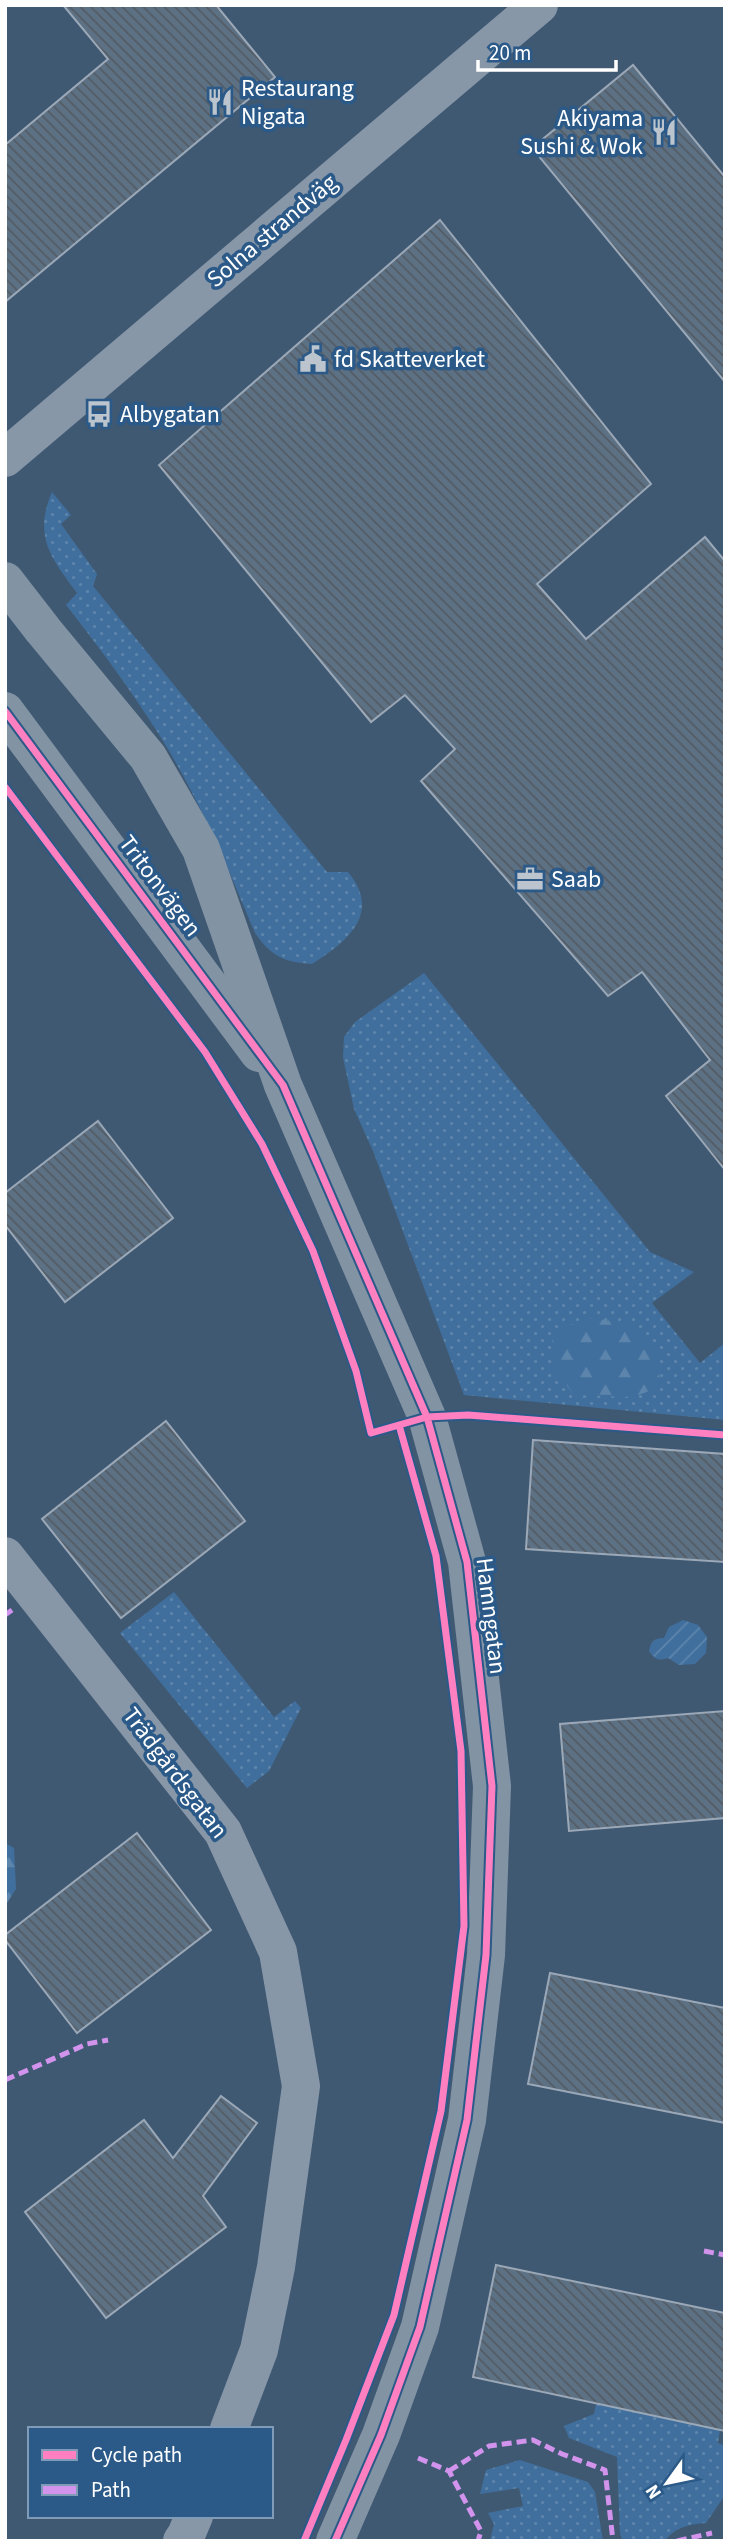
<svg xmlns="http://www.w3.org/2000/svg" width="730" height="2546" viewBox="0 0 730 2546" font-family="'Source Sans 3',sans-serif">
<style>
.grass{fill:url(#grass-dots)}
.forest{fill:url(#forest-firs)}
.garden{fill:url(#garden-furrows)}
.building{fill:url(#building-back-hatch);stroke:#9ba8b7;stroke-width:2}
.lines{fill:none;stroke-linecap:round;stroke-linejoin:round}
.street{stroke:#8797a8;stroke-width:38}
.secondary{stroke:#8293a4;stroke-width:38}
.quiet{stroke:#d193ec;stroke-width:5;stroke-dasharray:10 5;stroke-linecap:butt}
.cycleway-casing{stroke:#2b5988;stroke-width:11}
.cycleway{stroke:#ff80c0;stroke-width:7}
.labels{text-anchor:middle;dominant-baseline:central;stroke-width:7;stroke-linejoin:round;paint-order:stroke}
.poi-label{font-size:24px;fill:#fff;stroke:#2b5988;text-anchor:start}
.street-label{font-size:24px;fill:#fff;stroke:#2b5988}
</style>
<defs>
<pattern id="grass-dots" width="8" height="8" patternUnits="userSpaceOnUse" patternTransform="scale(1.75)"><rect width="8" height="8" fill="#406f9d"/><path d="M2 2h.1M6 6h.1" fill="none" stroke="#5d85ac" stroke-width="1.8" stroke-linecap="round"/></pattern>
<pattern id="forest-firs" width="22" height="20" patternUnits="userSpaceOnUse" patternTransform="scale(1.75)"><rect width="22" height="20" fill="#406f9d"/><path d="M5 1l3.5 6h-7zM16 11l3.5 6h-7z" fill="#5d85ac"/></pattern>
<pattern id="garden-furrows" width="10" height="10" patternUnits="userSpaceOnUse" patternTransform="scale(1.75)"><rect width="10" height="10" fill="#406f9d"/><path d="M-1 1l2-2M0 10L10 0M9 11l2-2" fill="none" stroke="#5d85ac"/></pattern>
<pattern id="building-back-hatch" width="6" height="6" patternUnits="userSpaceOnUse" patternTransform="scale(1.75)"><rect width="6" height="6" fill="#5d7185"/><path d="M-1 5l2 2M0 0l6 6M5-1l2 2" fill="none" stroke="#535b63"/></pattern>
</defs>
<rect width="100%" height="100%" fill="#405973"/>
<path class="grass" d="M 52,492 L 71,515 L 61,524 L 97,574 L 93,586 L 327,872 L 348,872 C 382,913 348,941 312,964 C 284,962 272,957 255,933 C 227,866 199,798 160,736 C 131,690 99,647 66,605 L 77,593 C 51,558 33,536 52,492 Z
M 424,973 L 650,1252 L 694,1272 L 652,1303 L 700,1363 L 725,1343 L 725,1420 L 464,1395 L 373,1151 L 354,1109 L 343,1057 L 344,1037 L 355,1022 Z
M 174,1592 L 274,1717 L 295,1701 L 301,1708 L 269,1771 L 247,1788 L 120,1633 Z
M 596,2404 L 720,2430 L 718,2443 L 725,2446 L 725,2495 L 706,2523 C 690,2524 675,2527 665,2541 L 623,2541 L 620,2534 L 617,2457 L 569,2438 L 564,2426 L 594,2414 Z
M 520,2460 L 588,2482 L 595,2492 L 603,2541 L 490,2541 L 494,2524 L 488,2513 L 523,2506 L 519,2488 L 480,2494 L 486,2470 Z"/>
<path class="forest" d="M 593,1318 L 628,1324 L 657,1348 L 660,1387 L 633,1397 L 574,1395 L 551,1365 L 553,1330 Z
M 5,1843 L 14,1848 L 16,1889 L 5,1906 Z"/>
<path class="garden" d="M 683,1620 L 698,1625 L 707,1637 L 706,1653 L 695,1664 L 679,1665 L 668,1658 C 659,1661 655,1660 649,1651 C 651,1641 654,1638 664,1638 L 669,1627 Z"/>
<path class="building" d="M 63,5 L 216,5 L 275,77 L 5,302 L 5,145 L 108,59 Z
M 633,65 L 725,177 L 725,382 L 532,148 Z
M 440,220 L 651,484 L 537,584 L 586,639 L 705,537 L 725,561 L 725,1170 L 666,1096 L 710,1060 L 642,972 L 608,996 L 421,781 L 455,749 L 405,695 L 371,722 L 159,465 Z
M 98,1121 L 173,1218 L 65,1302 L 5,1225 L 5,1193 Z
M 166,1421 L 245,1521 L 121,1618 L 42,1519 Z
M 533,1440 L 725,1454 L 725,1562 L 526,1549 Z
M 725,1711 L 725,1818 L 569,1831 L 560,1724 Z
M 137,1833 L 211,1930 L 77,2033 L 5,1940 L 5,1935 Z
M 550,1973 L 725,2008 L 725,2123 L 528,2084 Z
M 221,2096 L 257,2123 L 203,2196 L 226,2227 L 106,2318 L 25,2212 L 144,2120 L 173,2158 Z
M 496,2265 L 725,2313 L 725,2431 L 473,2377 Z"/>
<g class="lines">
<path class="street" d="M 5,458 L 539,5
M 5,1556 L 223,1832 L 278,1952 L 301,2086 L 276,2267 L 259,2350 L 229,2429
M 182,2541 L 186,2535 L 194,2516"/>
<path class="secondary" d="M 5,581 L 43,630 L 148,757 L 201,849 L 283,1085 L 427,1417 L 467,1562 L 492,1786 L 486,1955 L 467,2120 L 420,2327 L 381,2435 L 335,2541
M 5,711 L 259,1053"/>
<path class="quiet" d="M 5,1615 L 12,1610
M 5,2080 L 87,2044 L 108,2040
M 704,2251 L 725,2255
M 418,2458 L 449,2471 L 481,2531 L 478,2541
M 449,2471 L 489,2446 L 533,2440 L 562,2454 L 605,2470 L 613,2541
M 677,2541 L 712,2533"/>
<defs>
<path id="cycleway" d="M 5,711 L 283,1085 L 427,1417 L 467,1562 L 492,1786 L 486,1955 L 467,2120 L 420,2327 L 381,2435 L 335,2541
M 5,787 L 205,1052 L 262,1144 L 313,1251 L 356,1371 L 371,1433 L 427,1417 L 468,1415 L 725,1435
M 304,2541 L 346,2440 L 394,2315 L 441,2111 L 464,1926 L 461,1751 L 436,1556 L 399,1425"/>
</defs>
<use href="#cycleway" class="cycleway-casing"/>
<use href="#cycleway" class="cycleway"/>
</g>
<defs>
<symbol id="restaurant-bare" viewBox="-9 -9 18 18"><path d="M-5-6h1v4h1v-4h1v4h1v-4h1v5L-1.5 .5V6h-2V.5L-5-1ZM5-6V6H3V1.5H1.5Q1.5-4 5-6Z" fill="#bcc5ce" stroke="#2b5988" stroke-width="2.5" paint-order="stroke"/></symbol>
<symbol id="civic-bare" viewBox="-9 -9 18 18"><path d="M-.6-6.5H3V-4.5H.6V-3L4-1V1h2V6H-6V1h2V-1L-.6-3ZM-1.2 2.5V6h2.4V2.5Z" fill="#bcc5ce" stroke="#2b5988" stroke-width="2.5" paint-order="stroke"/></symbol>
<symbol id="bus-bare" viewBox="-9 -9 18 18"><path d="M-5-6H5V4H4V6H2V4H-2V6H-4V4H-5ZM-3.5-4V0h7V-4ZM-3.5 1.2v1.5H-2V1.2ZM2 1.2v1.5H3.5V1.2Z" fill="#bcc5ce" stroke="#2b5988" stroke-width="2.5" paint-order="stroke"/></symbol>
<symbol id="office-bare" viewBox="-9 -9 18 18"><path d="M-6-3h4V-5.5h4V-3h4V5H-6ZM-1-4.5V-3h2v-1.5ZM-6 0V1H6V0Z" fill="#bcc5ce" stroke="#2b5988" stroke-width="2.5" paint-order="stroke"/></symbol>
</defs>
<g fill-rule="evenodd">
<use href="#restaurant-bare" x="201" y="83" width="38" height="38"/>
<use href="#restaurant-bare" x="645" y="113" width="38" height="38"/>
<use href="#civic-bare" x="294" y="340" width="38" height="38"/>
<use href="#bus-bare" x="80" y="395" width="38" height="38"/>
<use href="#office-bare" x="511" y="860" width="38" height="38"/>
</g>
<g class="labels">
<g class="poi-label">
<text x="241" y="88">Restaurang<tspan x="241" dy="28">Nigata</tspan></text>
<text x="643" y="118" text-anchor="end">Akiyama<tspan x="643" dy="28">Sushi &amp; Wok</tspan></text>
<text x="334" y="359">fd Skatteverket</text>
<text x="120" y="414">Albygatan</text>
<text x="551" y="879">Saab</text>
</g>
<g class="street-label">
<text transform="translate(272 231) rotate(-40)">Solna strandväg</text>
<text transform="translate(160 886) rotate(53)">Tritonvägen</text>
<text transform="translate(491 1616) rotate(83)">Hamngatan</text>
<text transform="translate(175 1773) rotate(53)">Trädgårdsgatan</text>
</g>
</g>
<rect width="730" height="2546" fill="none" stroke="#ffffff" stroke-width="14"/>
<rect x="28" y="2427" width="245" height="91" fill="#2b5988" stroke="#809bb8" stroke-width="2"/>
<rect x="42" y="2450" width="35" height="10" fill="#ff80c0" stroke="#809bb8" stroke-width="2"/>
<text x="91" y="2462" font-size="21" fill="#ffffff">Cycle path</text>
<rect x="42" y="2485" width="35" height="10" fill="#d193ec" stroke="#809bb8" stroke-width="2"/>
<text x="91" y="2497" font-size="21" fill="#ffffff">Path</text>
<g transform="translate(667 2483) rotate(237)" stroke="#2b5988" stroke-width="5" paint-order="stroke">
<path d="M0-5L12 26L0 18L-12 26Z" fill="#ffffff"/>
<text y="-10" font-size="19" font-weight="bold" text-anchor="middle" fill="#ffffff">N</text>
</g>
<path d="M478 60v10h138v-10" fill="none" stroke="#ffffff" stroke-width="3.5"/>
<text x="489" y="60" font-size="21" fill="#ffffff" stroke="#2b5988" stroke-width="5" paint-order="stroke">20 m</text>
</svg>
